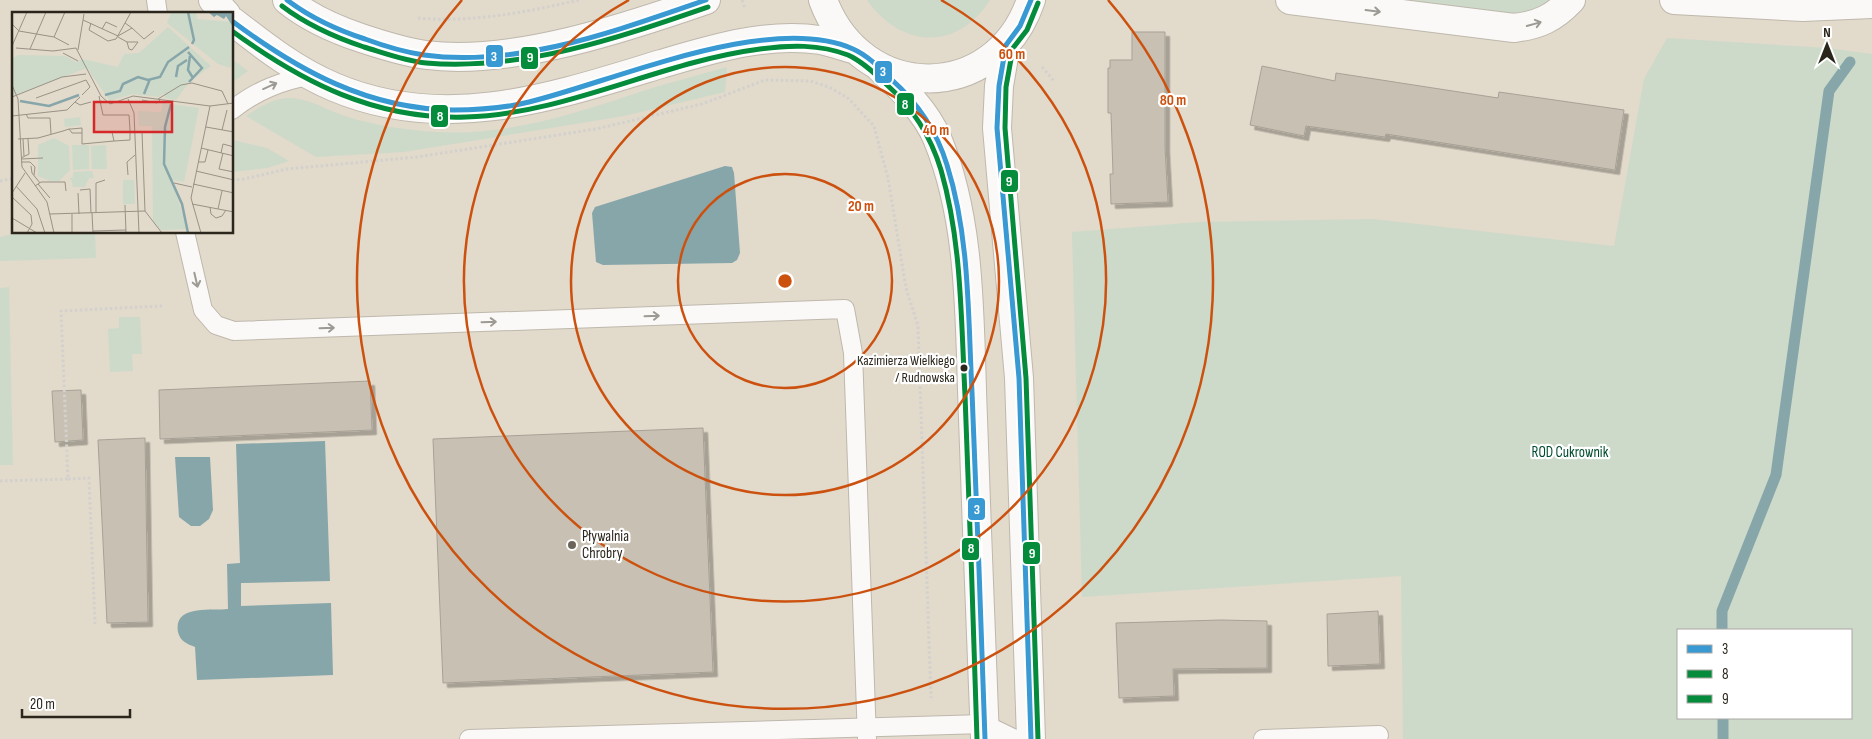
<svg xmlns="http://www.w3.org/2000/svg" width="1872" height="739" viewBox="0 0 1872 739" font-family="'Sofia Sans Condensed',sans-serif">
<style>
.green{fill:#cddac9;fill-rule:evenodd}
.water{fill:#87a6aa}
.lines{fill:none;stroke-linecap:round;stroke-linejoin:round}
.stream{stroke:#87a6aa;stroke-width:11}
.building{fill:#c8c1b3;stroke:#a8a196;filter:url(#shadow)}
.lane-casing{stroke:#beb8ad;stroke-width:20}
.street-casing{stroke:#beb8ad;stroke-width:30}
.secondary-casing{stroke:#beb8ad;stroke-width:30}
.path{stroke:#d3d1cd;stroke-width:3;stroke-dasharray:2.5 2.5;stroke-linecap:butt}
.lane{stroke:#fbf9f7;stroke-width:18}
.street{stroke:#fbf9f7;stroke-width:28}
.secondary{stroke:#fbf9f7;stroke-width:28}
.bus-1-casing{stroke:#fff;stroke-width:9}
.bus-2-casing{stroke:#fff;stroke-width:9}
.bus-3-casing{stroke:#fff;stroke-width:9}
.bus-1{stroke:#399ad3;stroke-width:5}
.bus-2{stroke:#048b3c;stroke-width:5}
.bus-3{stroke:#048b3c;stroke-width:5}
.oneway{stroke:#9d9a94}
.ring{fill:none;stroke:#cc510e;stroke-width:2.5}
.bus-dot{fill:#2b261c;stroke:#fff;stroke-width:2}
.poi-dot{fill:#6b6559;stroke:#fff;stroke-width:2}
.labels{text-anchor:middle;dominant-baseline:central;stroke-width:4.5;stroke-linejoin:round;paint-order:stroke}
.bus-label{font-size:14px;fill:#2b261c;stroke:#fff;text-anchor:end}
.park-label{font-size:15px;fill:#004c2f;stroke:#fff}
.poi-label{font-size:15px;fill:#2b261c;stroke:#fff;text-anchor:start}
.inset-river{fill:none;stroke:#87a6aa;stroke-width:2.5}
.inset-road{fill:none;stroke:#999285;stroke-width:1}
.view{fill:#d62828;fill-opacity:0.15;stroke:#d62828;stroke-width:2.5}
.inset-edge{fill:none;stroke:#2b261c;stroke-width:2.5}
.centre{fill:#cc510e;stroke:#fff;stroke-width:2.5}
.ring-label{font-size:15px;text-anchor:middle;font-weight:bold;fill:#cc510e;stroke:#fff;stroke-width:4.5;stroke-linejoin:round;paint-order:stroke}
.line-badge{stroke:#fff;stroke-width:2}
.badge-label{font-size:14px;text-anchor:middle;font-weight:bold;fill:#fff}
</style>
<defs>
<filter id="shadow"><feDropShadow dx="4.5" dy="4.5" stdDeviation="0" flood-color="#0004"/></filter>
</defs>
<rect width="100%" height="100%" fill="#e2dacb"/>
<path class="green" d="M 867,0 L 990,0 C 957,52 901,48 867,0 Z
M 1389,0 L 1555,0 L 1547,7 L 1518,16 Z
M 1667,38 L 1827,48 L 1872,54 L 1872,739 L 1403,739 L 1401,576 L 1082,597 L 1072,232 L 1200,222 L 1373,219 L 1614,246 L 1644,79 ZM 1678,630 L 1851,630 L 1851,718 L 1678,718 Z
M 232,59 L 248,71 L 233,82 L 232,82 Z
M 727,67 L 725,92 L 624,116 L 404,152 L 316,157 L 246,116 C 258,108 272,99 287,98 C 308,97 328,111 348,117 C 377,126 407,130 437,132 C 509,136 576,113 643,91 C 671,82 699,75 727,67 Z
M 233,140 L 267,148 L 289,161 L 267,168 L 233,172 Z
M 21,232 L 95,233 L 96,258 L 0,261 L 0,237 Z
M 9,287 L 13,465 L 0,465 L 0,288 Z
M 119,317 L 140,317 L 142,354 L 132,354 L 133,371 L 110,372 L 108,329 L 119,328 Z"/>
<path class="water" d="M 725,166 L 732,167 L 734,173 L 740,253 L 737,260 L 732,263 L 603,265 L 596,262 L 592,213 L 595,207 Z
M 325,441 L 330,581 L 241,583 L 241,606 L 331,603 L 333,675 L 197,680 L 195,647 C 187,644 180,641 178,632 C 173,604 212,611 228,609 L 227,564 L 240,563 L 236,444 Z
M 175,457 L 210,457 L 213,510 L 209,519 L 200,526 L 191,526 L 179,517 Z"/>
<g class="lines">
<path class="stream" d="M 1722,630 L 1722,611 L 1776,475 L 1829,91 L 1850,62
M 1723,718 L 1723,739"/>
</g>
<path class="building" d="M 1132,32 L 1165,32 L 1165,148 L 1168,202 L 1111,204 L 1110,174 L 1113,174 L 1111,113 L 1108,113 L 1108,68 L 1110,68 L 1110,60 L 1132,60 Z
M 1262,66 L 1335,81 L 1336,73 L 1498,98 L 1499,92 L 1624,110 L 1615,170 L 1386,134 L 1385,137 L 1306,126 L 1304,136 L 1250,125 Z
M 370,381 L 372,430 L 160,439 L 159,390 Z
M 81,390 L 83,440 L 55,442 L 52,391 Z
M 703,428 L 713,672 L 443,683 L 433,439 Z
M 145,438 L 148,622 L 107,623 L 98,440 Z
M 1378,611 L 1380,664 L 1328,666 L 1327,614 Z
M 1221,620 L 1267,621 L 1267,668 L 1173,669 L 1174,696 L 1119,698 L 1116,623 Z"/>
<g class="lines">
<defs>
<path id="lane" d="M 156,0 L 158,14
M 232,110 C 257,90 282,81 312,75
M 185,232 L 203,310 L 216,325 L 234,331 L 845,309 L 853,353 L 867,739
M 469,739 L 984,724 L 1015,739
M 1263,739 L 1379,735"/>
<path id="street" d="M 1290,0 L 1514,28 C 1539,25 1554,18 1571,0"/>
<path id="secondary" d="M 213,0 L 226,14
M 287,0 C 308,17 334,29 361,38 C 382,45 404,52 426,55 C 512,66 625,28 706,0
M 823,0 C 861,103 995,106 1031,0
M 1674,0 L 1803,7 L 1872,4
M 232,21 C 264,46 296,71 334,87 C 445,134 553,97 661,64 C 712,49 766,32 820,40 C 831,42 842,46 853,49
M 1006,45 L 999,86 L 997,128 L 1019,378 L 1031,739
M 880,68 C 902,89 925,110 937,138 C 973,225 969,325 973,418 C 977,525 980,632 985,739"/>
</defs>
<use href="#lane" class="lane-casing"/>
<use href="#street" class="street-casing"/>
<use href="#secondary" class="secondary-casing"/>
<path class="path" d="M 742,0 L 745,9
M 418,18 C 473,23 526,12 579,0
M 1042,67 L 1054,81
M 232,180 L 244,179 L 287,169 L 417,157 L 596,129 L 702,104 L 765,80 L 810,81 L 829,87 L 848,98 L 874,126 L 888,178 L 906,288 L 918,326 L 931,698
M 0,181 L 14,178
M 68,479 L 89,478 L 95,624
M 0,481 L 68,479 L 61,311 L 162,306"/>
<use href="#lane" class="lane"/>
<use href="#street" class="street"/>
<use href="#secondary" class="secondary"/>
<defs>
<path id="bus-1" d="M 287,0 C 311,18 337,30 365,39 C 384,46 404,52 424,55 C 519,68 618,30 706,0
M 1031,0 L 1020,26 L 1006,45 L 999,86 L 997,128 L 1019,378 L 1031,739
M 232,21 C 299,71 368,109 453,110 C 479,110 505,108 529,102 C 615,81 769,12 853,49 C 867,55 880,68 891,79 C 917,102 937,132 947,165 C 970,238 968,317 972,392 C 977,508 981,623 985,739"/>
<path id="bus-2" d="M 232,31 C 303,83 376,120 466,117 C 566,114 660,62 760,49 C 790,45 819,44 848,55 C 862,61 875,74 886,84 C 912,107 931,137 941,170 C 962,243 961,320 965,395 C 970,510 973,624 977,739"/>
<path id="bus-3" d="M 1038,3 L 1027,30 L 1013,48 L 1006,87 L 1005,128 L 1026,378 L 1038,739
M 282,6 C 307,25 334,37 364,47 C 384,53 405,61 426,63 C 523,71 618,38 708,7"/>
</defs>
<use href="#bus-1" class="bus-1-casing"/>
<use href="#bus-2" class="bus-2-casing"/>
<use href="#bus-3" class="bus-3-casing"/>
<use href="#bus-1" class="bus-1"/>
<use href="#bus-2" class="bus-2"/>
<use href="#bus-3" class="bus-3"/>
</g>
<defs><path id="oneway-shaft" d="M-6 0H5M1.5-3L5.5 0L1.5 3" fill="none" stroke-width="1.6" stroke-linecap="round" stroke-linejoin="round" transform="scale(1.25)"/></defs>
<g class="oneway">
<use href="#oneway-shaft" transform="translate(1373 11) rotate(7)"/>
<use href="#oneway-shaft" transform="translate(1534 24) rotate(-15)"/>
<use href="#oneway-shaft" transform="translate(270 86) rotate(-24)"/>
<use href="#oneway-shaft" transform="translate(196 280) rotate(77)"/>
<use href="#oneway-shaft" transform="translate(652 316) rotate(-2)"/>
<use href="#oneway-shaft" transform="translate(489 322) rotate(-2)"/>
<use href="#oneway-shaft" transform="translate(327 328) rotate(-2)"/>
</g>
<g class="ring">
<circle cx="785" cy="281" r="107"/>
<circle cx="785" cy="281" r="214"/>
<path d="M941 0A321 321 0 1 1 629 0"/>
<path d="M1108 0A428 428 0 1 1 462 0"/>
</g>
<circle class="bus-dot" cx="964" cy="368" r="4.5"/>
<circle class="poi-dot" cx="572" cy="545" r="5"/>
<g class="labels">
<g class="bus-label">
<text x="955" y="360">Kazimierza Wielkiego<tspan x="955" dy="17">/ Rudnowska</tspan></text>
</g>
<g class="park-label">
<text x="1570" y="452">ROD Cukrownik</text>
</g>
<g class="poi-label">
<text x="582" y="536">Pływalnia<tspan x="582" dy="17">Chrobry</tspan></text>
</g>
</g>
<g transform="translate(12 12)">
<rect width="221" height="221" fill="#e2dacb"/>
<path d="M 176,0 L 184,0 L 185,7 L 219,10 L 222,15 L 219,56 L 206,52 L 155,11 L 159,1 ZM 156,15 L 199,54 L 177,70 L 164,88 L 153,86 L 152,81 L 147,85 L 120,82 L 98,89 L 75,56 L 0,84 L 0,46 L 7,43 L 53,44 L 64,50 L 70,47 L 106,55 L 112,42 L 127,41 ZM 151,91 L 187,96 L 172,170 L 160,168 L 175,217 L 149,218 L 141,209 L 140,114 L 127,114 L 126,99 L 149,100 ZM 68,105 L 69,113 L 53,115 L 52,107 ZM 42,126 L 57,134 L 58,158 L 47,169 L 38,169 L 26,164 L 26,133 ZM 60,133 L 77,133 L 77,157 L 61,158 ZM 94,133 L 95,157 L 80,157 L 79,134 ZM 80,159 L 82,166 L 77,166 L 73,175 L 61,175 L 59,167 L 56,167 L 61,165 L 61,160 ZM 111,168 L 122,168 L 123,192 L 111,192 Z" fill="#cddac9"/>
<path d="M 196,0 L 220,0 L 221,15 L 214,4 L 212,7 L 205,3 L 202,5 Z" fill="#87a6aa"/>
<path class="inset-river" d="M 176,0 L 182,28 L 180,32M 176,40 L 190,56 L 177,70M 178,44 L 176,58 L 181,66M 164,65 L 166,54 L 175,48M 132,82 L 138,67M 93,83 L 108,79 L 111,72 L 126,65 L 136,68 L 148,65 L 156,50 L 177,35M 8,89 L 37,94 L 67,83M 159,92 L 153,115 L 152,152 L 170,192 L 176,221"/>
<path class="inset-road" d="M 119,0 L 113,11 L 120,16M 71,8 L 106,24 L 120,16 L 132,27 L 142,19M 79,11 L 77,18 L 96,29 L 104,27 L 113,11M 0,12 L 7,19 L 42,25 L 53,0M 90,17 L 94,10 L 105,15M 42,25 L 57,33M 106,25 L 115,30 L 117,37 L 120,38 L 126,30 L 115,30M 0,34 L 15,0M 4,36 L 41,39 L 64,36 L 89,84 L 98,92 L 121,84 L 198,94 L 222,91M 18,37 L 34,0M 66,38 L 72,2M 51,41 L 66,49M 0,73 L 6,87 L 10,155 L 35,190 L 42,221M 87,84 L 91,103 L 117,103 L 118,118 L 118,128 L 102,129 L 100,120 L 139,120M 0,85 L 50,65 L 74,62M 24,86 L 74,68 L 78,75 L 70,83M 116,87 L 122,101 L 127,221M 146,87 L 169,73 L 180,71 L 210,79 L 216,92M 130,88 L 145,91 L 149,87M 63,90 L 68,93 L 79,90M 14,102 L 16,106 L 38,106 L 39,122M 0,104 L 55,98 L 68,85M 194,115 L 222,120M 210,118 L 215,98M 130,120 L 133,199M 70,121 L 70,132 L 102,129M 6,127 L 26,126 L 51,119 L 57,117 L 59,117 L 70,116 L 70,121 L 60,121 L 57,117M 11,127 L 12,144M 189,136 L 222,144M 209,141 L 211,132 L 222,135M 211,141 L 207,157 L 222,160M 9,146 L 17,142 L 16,127M 9,147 L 31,146M 9,150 L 18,150 L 23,155 L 22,163M 186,150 L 193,150 L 196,138M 19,154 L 20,161 L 28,171M 184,159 L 222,168M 116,163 L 115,150 L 123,143M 162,171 L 180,175M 26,172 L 38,186M 181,172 L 222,181M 4,174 L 25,197 L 33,221M 23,174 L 29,170 L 53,170 L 54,179M 68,178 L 78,177 L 79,201M 0,181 L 13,161M 66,181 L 67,202M 0,185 L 19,203 L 20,212 L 15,221M 180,192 L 222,200M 113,193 L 114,221M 198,195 L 199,202 L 204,206 L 210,204 L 214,198M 206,197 L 210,179M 133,199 L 150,221M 80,201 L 81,221M 84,201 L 84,171 L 93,168M 38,202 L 133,199M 60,202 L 60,221M 0,206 L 25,221M 81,219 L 114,218M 189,221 L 179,186 L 198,94"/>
<path class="view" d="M 82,90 L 160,90 L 160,120 L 82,120 Z"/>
<rect width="221" height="221" class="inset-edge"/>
</g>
<circle cx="785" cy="281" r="8" class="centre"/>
<g class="ring-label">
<text x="1012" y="59">60 m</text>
<text x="1173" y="105">80 m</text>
<text x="936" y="135">40 m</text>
<text x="861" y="211">20 m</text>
</g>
<g class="line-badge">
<rect x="485" y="44" width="19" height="24" rx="5" fill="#399ad3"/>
<rect x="520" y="46" width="19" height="24" rx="5" fill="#048b3c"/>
<rect x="874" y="60" width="19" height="24" rx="5" fill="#399ad3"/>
<rect x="896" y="92" width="19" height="24" rx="5" fill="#048b3c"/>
<rect x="430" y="104" width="19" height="24" rx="5" fill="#048b3c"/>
<rect x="1000" y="169" width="19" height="24" rx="5" fill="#048b3c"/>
<rect x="967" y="497" width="19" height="24" rx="5" fill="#399ad3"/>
<rect x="961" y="537" width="19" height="24" rx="5" fill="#048b3c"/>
<rect x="1022" y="541" width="19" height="24" rx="5" fill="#048b3c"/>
</g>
<g class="badge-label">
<text x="494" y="61">3</text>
<text x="530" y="62">9</text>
<text x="883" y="76">3</text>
<text x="905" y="109">8</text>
<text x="440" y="121">8</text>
<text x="1009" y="186">9</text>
<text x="977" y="514">3</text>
<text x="971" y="553">8</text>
<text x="1032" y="558">9</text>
</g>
<rect x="1677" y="629" width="175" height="90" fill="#ffffff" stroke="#aaa8a4"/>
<rect x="1687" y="645" width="25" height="8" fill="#399ad3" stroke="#aaa8a4"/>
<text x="1722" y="654" font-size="15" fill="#2b261c">3</text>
<rect x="1687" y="670" width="25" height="8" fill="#048b3c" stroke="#aaa8a4"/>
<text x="1722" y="679" font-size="15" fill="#2b261c">8</text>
<rect x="1687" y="695" width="25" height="8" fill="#048b3c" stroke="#aaa8a4"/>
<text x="1722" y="704" font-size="15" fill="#2b261c">9</text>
<g transform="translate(1827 45)" stroke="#ffffff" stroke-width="4" paint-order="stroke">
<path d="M0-4L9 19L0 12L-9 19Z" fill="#2b261c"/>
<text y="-8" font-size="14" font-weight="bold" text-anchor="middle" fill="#2b261c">N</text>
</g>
<path d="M22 709v8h108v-8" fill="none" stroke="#2b261c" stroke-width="2.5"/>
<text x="30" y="709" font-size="15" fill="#2b261c" stroke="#ffffff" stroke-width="4" paint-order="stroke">20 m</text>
</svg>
